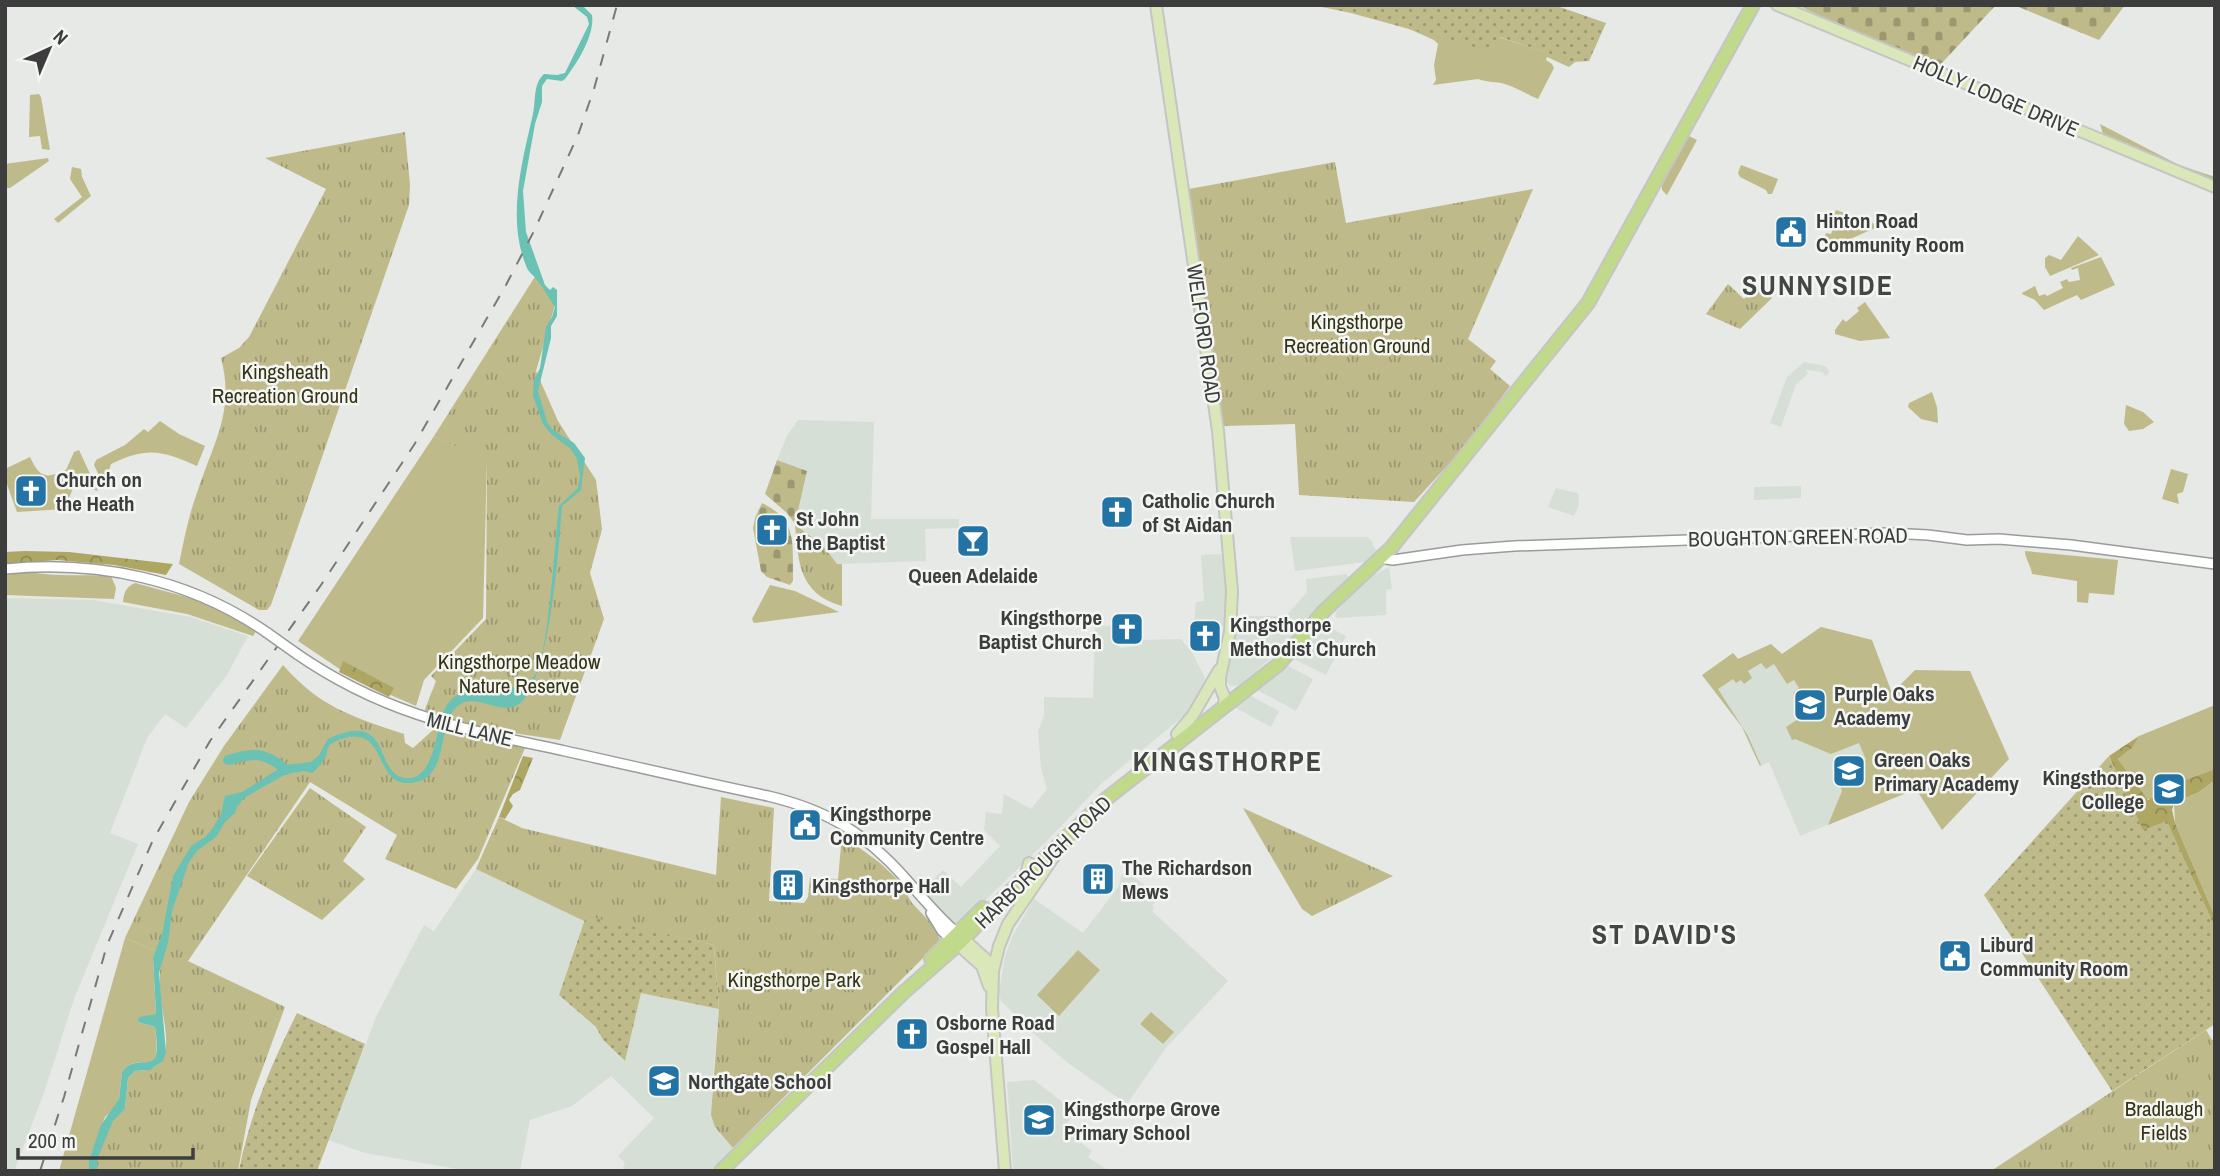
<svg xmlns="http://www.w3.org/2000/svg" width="2220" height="1176" viewBox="0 0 2220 1176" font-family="'Archivo Narrow',sans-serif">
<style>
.built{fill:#d6dfd5}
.grass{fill:#bfba8a}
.forest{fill:url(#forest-crowns)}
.cemetery{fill:url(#cemetery-stones)}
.park{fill:url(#park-tufts)}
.garden{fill:url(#garden-dots)}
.water{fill:#69c2b3}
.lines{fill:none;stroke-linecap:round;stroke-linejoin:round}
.river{stroke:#69c2b3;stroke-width:10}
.minor-casing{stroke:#999c99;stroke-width:12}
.major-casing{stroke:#c4c5c4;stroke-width:14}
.highway-casing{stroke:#c4c5c4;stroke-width:16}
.minor{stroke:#fff;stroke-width:9}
.major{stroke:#dae8b9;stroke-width:10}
.highway{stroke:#c1d98b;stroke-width:12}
.rail{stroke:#787a78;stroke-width:2;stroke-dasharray:12 12;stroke-linecap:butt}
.minor-bridge-casing{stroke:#999c99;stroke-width:12;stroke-linecap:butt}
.minor-bridge{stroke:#fff;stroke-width:9}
.labels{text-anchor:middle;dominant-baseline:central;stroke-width:5;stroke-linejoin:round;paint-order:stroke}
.street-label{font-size:21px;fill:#3c3d3c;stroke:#f3f6f3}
.poi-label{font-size:21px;font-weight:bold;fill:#3c3d3c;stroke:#f3f6f3;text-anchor:start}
.park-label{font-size:21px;fill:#363314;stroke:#f3f6f3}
.district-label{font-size:28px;font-weight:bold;letter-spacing:2px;fill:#444643;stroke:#f3f6f3}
</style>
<defs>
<pattern id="forest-crowns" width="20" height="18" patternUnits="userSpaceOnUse" patternTransform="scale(1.75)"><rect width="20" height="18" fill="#aea663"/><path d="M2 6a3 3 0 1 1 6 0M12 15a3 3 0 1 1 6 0" fill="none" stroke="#8f8853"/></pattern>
<pattern id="cemetery-stones" width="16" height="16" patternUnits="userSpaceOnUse" patternTransform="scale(1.75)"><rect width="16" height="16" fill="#bfba8a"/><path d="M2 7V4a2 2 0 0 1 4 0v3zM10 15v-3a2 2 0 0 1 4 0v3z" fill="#9c9872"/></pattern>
<pattern id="park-tufts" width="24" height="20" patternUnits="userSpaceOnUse" patternTransform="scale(1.75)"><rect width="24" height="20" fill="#bfba8a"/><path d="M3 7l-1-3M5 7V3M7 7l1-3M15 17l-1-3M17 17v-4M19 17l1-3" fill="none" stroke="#9c9872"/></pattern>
<pattern id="garden-dots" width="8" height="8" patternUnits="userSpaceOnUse" patternTransform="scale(1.75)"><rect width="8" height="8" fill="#bfba8a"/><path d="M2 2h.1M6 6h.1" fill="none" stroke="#9c9872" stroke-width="1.8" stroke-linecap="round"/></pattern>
</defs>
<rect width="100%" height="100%" fill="#e6e9e5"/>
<path class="built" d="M 1804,362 L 1825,366 L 1830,372 L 1826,376 L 1822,372 L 1806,370 L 1808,374 L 1796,384 L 1781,427 L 1770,423 L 1787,377 Z
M 798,420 L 874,422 L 871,519 L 959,519 L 959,528 L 925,529 L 926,561 L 837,564 L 825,548 L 795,524 L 807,471 L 777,460 L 787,436 Z
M 1801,486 L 1801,498 L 1754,500 L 1754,487 Z
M 1556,488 L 1578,493 L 1579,505 L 1574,516 L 1548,507 Z
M 1290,537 L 1367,537 L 1371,540 L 1375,549 L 1379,550 L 1365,562 L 1295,571 Z
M 1221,554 L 1226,584 L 1225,626 L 1194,623 L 1196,602 L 1204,601 L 1201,555 Z
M 1389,567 L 1392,589 L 1386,590 L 1386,615 L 1337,618 L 1335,616 L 1336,612 L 1369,577 Z
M 1347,574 L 1350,581 L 1289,643 L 1239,685 L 1230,686 L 1223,677 L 1236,635 L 1237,621 L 1244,616 L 1286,616 L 1307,592 L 1306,579 Z
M 5,598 L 93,600 L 191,617 L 248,636 L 227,675 L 186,728 L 165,714 L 147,738 L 110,833 L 138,844 L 74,999 L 44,1093 L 14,1171 L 5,1171 Z
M 1323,624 L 1346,636 L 1326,675 L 1294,659 L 1293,654 Z
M 1117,625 L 1118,646 L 1121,648 L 1142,645 L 1142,640 L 1181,639 L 1193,654 L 1205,678 L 1201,693 L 1186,714 L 1102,783 L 1048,840 L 957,927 L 940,913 L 926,893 L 927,885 L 943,870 L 961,887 L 1000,846 L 984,830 L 986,812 L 1002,814 L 1004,794 L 1031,809 L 1047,789 L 1041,768 L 1038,731 L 1044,716 L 1044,697 L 1093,698 L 1095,627 Z
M 1821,627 L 1872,640 L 1916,789 L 1800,836 L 1769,762 L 1760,766 L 1742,727 L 1702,675 L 1733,653 L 1738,659 L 1771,644 L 1782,654 Z
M 1283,663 L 1313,679 L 1296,711 L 1255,689 Z
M 1249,695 L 1279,711 L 1271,727 L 1234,707 Z
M 476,869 L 584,921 L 559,995 L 596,1027 L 603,1040 L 624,1061 L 641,993 L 719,1009 L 712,1086 L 715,1127 L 733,1148 L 710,1171 L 624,1171 L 623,1168 L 625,1163 L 618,1156 L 654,1118 L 611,1076 L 572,1106 L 530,1120 L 520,1171 L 469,1171 L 365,1153 L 328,1140 L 377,1015 L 424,925 L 434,931 Z
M 1122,874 L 1127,878 L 1131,874 L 1159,898 L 1152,906 L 1154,908 L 1152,911 L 1228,981 L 1165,1049 L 1127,1104 L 1068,1063 L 1032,1032 L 1001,1001 L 999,992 L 1005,956 L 1013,935 L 1034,899 L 1083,933 L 1119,886 Z
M 1034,1080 L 1074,1111 L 1064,1130 L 1092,1151 L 1088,1157 L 1109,1171 L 1013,1171 L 1007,1082 Z"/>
<path class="grass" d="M 1407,28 L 1499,37 L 1575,62 L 1569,67 L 1547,57 L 1546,60 L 1552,64 L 1554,68 L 1538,99 C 1527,94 1517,88 1505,84 C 1493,81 1490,83 1478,79 L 1433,85 L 1436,80 L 1434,65 L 1438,44 L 1434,40 Z
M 39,94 L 41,97 L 50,150 L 42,149 L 40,136 L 29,137 L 30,95 Z
M 2100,124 L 2179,165 L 2215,177 L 2215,183 L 2128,148 L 2103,134 Z
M 1689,136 L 1697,140 L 1667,195 L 1662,190 L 1662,185 Z
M 48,158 L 49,161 L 10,188 L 5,188 L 5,164 Z
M 1741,165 L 1778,179 L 1772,194 L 1768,194 L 1766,190 L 1740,177 L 1738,173 Z
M 72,167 L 81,169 L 82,177 L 91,196 L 58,223 L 54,219 L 82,197 L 70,179 Z
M 1836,210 L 1873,223 L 1875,228 L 1830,248 L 1825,248 L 1823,242 L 1826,233 L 1831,234 L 1837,218 L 1833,216 Z
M 2078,236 L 2099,255 L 2050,276 L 2045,267 L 2045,258 L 2049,255 L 2061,260 Z
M 2101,257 L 2115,285 L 2081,300 L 2077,295 L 2044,310 L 2035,300 L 2022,294 L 2022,293 L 2046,280 L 2035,286 L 2039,296 L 2045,294 L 2047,296 L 2063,288 L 2060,282 L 2067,279 L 2069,282 L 2080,280 L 2078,268 L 2072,270 L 2071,268 Z
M 1865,302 L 1890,338 L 1860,341 L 1835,334 L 1835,330 L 1843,319 L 1846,322 L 1859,311 L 1857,308 Z
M 1932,392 L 1937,407 L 1938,423 L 1921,419 L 1908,407 L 1909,403 Z
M 2126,405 L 2143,412 L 2154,422 L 2143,429 L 2129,431 L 2124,424 Z
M 160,421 L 179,434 L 205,446 L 197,466 C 161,450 147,447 111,464 L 104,486 L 94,465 L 96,460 L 125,445 L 144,429 L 148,432 Z
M 434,436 L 487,460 L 483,618 L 424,680 L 416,706 L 356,680 L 298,641 Z
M 79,450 L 98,491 L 75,484 L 64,509 L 17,512 L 5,479 L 5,469 L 30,457 C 40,478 45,479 66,470 L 74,452 Z
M 2171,469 L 2188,474 L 2183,492 L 2177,494 L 2179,504 L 2162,499 Z
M 2025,551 L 2118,560 L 2114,595 L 2089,593 L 2088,603 L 2077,602 L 2077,581 L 2032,574 C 2031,565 2025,559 2025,551 Z
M 29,572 C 57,577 83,574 111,576 L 116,588 L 114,599 L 5,595 L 5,573 Z
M 135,583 L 198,600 L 254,628 L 255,633 L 253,636 L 187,614 L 123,602 C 124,592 126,587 135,583 Z
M 770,585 L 795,591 L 839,612 L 754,623 L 752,619 Z
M 1821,627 L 1872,640 L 1892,693 L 1915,670 L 1970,671 L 2009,759 L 1942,830 L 1916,789 L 1828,825 L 1842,791 L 1838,781 L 1842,781 L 1845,773 L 1861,766 L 1860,762 L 1866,760 L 1859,743 L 1831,754 L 1795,739 L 1792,740 L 1786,727 L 1806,714 L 1793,693 L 1799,688 L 1794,680 L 1787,684 L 1774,664 L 1766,669 L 1761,663 L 1748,671 L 1752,678 L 1744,684 L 1741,680 L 1736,683 L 1733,679 L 1718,689 L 1748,736 L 1761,765 L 1760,766 L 1742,727 L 1702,675 L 1733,653 L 1738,659 L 1771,644 L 1782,654 Z
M 2215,705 L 2215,769 L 2182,781 L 2151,799 L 2146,799 L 2118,759 L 2133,747 L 2139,736 Z
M 2215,780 L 2214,792 L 2215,917 L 2175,823 L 2174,803 L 2199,792 Z
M 125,938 L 156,951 L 153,957 L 156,1014 L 138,1022 L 155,1027 C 163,1086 140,1047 122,1072 L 119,1099 L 113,1110 L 105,1117 L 89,1160 L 89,1171 L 59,1171 Z
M 1078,950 L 1100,970 L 1059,1016 L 1037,995 Z
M 1151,1012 L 1174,1032 L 1163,1044 L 1140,1024 Z"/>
<path class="forest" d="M 25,551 L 69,552 L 173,564 L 166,575 L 114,565 L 57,560 L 5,564 L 5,552 Z
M 343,661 L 394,688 L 389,697 L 339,672 Z
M 2139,736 L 2133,747 L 2118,759 L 2148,800 L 2182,781 L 2215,769 L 2215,780 L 2199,792 L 2174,803 L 2172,810 L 2175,823 L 2215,917 L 2215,928 L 2167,822 L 2143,831 L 2109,756 Z
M 523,756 L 533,758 L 520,790 L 513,794 L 509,800 L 513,806 L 505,819 L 499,817 Z"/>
<path class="cemetery" d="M 1798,5 L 1996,5 L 1940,65 L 1832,22 Z
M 2014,5 L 2125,5 L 2099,40 Z
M 777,460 L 807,471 L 795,524 L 787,513 L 765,494 Z
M 762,503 C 799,521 792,545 793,581 L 790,585 L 767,577 L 761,571 L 753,528 L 755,518 Z"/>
<path class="park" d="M 405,132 L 410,185 L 409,205 L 271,605 L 267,610 L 259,610 L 179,564 C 184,539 189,514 198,490 C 214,441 235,411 221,358 L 239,348 L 249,337 L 326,189 L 265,158 Z
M 1335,162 L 1346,223 L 1533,189 L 1468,339 L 1496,361 L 1490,369 L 1510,386 L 1467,444 L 1414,502 L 1299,495 L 1295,424 L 1222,426 L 1189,189 Z
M 536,275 L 555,305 L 536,371 L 558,421 L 596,480 L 602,529 L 590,573 L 604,619 L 560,740 L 500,731 L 458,722 L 455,733 L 525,748 L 478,859 L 456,889 L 385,859 L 397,835 L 310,782 L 188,961 L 285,1007 L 251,1100 L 238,1171 L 97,1171 L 97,1157 L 113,1120 L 125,1109 L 128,1078 L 135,1071 C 181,1072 163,1026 161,998 C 159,983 159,969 163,954 L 125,938 L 189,802 L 224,746 L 283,665 C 321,708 351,716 404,734 L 405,743 L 413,748 L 433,730 L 436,716 L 428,714 L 425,709 L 436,681 L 431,676 L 486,619 L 487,461 L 434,436 Z
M 1728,284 L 1744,299 L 1760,285 L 1772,298 L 1740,329 L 1706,314 Z
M 795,524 L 825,548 L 837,564 L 842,564 L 842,606 C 799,594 798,562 795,524 Z
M 310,788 L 366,827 L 343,861 L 365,879 L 322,920 L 247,876 Z
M 721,797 L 774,808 L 769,901 L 804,903 L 808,897 L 810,878 L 838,879 L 842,835 L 880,863 L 899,881 L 912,903 L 929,921 L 940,939 L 938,943 L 733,1148 L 715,1127 L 711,1115 L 719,1009 L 714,945 L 586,917 L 584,921 L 476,869 L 499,817 L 522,828 L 716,875 Z
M 1243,808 L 1393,876 L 1312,916 L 1302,909 Z
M 2206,1030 L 2212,1040 L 2215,1039 L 2215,1171 L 1991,1171 Z"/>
<path class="garden" d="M 1312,5 L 1554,5 L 1606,23 L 1589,61 L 1573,62 L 1500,37 L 1492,52 L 1351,13 Z
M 2109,756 L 2143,830 L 2167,821 L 2215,928 L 2215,1024 L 2112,1091 L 1984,895 Z
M 586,916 L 714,945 L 719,1009 L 641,993 L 625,1061 L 603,1040 L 596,1027 L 559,995 Z
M 297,1013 L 365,1044 L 317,1171 L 242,1171 L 239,1170 C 250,1114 272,1063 297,1013 Z"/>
<path class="water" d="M 572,5 L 582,5 L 592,15 C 595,35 577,63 565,79 L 562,81 L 547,79 L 542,86 L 542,102 L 535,124 L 523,191 L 526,232 L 545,285 L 550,290 L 553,287 L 557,290 L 557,316 L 551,326 L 551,338 L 538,391 L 547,422 L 553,430 L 574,443 L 585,458 L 581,490 L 562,506 C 559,541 550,698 513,707 C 493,712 469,689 453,711 C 438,734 447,781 410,783 C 375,786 387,730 348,737 C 342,739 333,741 329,746 C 326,751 328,751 326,756 C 323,762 317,768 313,773 L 304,771 L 286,774 L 244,798 L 237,807 L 235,813 L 225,822 L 216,837 L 198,850 L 189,862 L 172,911 L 168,943 L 159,973 L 166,1052 L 163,1061 L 150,1070 L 135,1071 L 128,1078 L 125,1109 L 113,1121 L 98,1157 L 97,1171 L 89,1171 L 89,1160 L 101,1125 L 119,1099 L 122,1072 C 139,1048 164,1084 155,1027 L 138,1022 L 139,1017 L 156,1014 L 153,957 L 162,935 L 173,876 L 191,846 L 205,837 L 213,828 L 221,814 L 225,796 L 242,792 L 285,765 L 311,762 L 319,755 L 328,739 C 393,708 373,774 405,778 C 437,782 435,722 447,705 C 460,684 486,694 506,689 C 516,687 529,683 535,675 C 549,655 555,537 559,506 L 578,488 L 580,476 L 577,459 L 571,449 L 551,434 L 543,424 L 533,396 L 534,380 L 540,368 L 546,327 L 552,317 L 555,307 C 549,298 544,289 537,280 C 534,275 529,273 527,268 C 506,220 522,162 533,114 C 536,99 533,84 544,74 L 557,75 L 565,73 L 589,24 L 587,17 Z"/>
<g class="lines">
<path class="river" d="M 228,760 C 255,753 264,751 286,770"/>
<defs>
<path id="minor" d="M 1380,558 L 1393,560 L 1462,550 L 1514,546 L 1889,533 L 1928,535 L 1967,540 L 1999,539 L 2071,545 L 2215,564
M 5,569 C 98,560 189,579 266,632
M 297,654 C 385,715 464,729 565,751 C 633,766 700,782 768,796 C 827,810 865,833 905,878 C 922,897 937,916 957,933
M 931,913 L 942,931 L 951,939 L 956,938"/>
<path id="major" d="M 1156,5 L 1218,431 L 1232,591 L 1230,632 L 1220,677 L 1220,686 L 1225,699 L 1223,708
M 1777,5 L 2215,187
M 1177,734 L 1193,715 L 1219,670
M 1019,902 L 1029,863
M 960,936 L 989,962 L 993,971
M 953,940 L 982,966 L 989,986
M 1005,1171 L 992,1008 L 993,971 L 999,946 L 1008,924 L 1057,852"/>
<path id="highway" d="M 931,959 L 983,908
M 721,1171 L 904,992 L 961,942 L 990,911 L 1106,799 L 1279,664 L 1324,611 L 1391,548 L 1588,303 L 1753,5"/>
</defs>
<use href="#minor" class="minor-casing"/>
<use href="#major" class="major-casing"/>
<use href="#highway" class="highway-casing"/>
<use href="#minor" class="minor"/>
<use href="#major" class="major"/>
<use href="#highway" class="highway"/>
<path class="rail" d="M 40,1171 L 64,1097 L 107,945 L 153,840 L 210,741 L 321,585 L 414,445 L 506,285 L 534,231 L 578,135 L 594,89 L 617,5"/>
<defs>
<path id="minor-bridge" d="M 266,632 L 297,654"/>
</defs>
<use href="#minor-bridge" class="minor-bridge-casing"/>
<use href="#minor-bridge" class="minor-bridge"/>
</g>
<defs>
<symbol id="civic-square" viewBox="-11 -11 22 22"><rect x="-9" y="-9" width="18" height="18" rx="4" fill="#2374a5" stroke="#f3f6f3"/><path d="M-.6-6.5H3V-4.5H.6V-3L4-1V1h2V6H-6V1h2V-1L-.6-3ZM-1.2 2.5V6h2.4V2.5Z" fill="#fff"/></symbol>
<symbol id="church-square" viewBox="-11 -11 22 22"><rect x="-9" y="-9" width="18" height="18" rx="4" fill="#2374a5" stroke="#f3f6f3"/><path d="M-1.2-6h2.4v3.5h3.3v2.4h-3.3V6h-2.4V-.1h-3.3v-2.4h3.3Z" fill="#fff"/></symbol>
<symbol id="bar-square" viewBox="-11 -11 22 22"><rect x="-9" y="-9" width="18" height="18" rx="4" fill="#2374a5" stroke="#f3f6f3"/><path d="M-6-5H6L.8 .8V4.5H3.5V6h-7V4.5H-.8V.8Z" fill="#fff"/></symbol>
<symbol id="school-square" viewBox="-11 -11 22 22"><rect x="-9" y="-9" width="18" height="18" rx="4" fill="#2374a5" stroke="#f3f6f3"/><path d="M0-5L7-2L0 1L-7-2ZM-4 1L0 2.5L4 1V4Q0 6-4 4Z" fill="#fff"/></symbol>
<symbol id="building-square" viewBox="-11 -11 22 22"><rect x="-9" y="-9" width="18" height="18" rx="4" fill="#2374a5" stroke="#f3f6f3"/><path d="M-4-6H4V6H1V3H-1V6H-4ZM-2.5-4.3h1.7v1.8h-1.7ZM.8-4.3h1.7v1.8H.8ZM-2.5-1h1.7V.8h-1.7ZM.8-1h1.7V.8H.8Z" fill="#fff"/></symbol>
</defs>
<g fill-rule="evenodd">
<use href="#civic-square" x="1772" y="213" width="38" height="38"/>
<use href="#church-square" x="12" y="472" width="38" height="38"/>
<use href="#church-square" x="1098" y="493" width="38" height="38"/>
<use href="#church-square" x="753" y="511" width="38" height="38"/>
<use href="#bar-square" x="954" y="522" width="38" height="38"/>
<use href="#church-square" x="1108" y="610" width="38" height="38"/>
<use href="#church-square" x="1186" y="617" width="38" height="38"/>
<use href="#school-square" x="1791" y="686" width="38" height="38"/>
<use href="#school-square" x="1830" y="752" width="38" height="38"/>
<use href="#school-square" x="2150" y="770" width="38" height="38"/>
<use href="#civic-square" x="786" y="806" width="38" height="38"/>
<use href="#building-square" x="1079" y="860" width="38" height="38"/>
<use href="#building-square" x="769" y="866" width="38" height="38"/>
<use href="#civic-square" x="1936" y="937" width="38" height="38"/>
<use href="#church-square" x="893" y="1015" width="38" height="38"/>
<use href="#school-square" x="645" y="1062" width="38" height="38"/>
<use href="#school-square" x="1020" y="1101" width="38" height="38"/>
</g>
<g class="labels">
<g class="street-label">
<text transform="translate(1996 96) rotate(23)">HOLLY LODGE DRIVE</text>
<text transform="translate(1204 334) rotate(82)">WELFORD ROAD</text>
<text transform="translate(1798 537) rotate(-1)">BOUGHTON GREEN ROAD</text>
<text transform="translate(470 729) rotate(14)">MILL LANE</text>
<text transform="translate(1043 862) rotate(-44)">HARBOROUGH ROAD</text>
</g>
<g class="poi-label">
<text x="1816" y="220">Hinton Road<tspan x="1816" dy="24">Community Room</tspan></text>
<text x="56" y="479">Church on<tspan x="56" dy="24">the Heath</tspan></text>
<text x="1142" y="500">Catholic Church<tspan x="1142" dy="24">of St Aidan</tspan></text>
<text x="796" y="518">St John<tspan x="796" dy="24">the Baptist</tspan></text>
<text x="973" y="575" text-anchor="middle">Queen Adelaide</text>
<text x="1102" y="617" text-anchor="end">Kingsthorpe<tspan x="1102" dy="24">Baptist Church</tspan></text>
<text x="1230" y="624">Kingsthorpe<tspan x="1230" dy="24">Methodist Church</tspan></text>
<text x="1834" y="693">Purple Oaks<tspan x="1834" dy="24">Academy</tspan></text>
<text x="1874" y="759">Green Oaks<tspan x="1874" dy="24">Primary Academy</tspan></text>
<text x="2144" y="777" text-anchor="end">Kingsthorpe<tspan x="2144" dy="24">College</tspan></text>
<text x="830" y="813">Kingsthorpe<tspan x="830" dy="24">Community Centre</tspan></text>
<text x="1122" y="867">The Richardson<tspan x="1122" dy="24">Mews</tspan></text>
<text x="812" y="885">Kingsthorpe Hall</text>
<text x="1980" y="944">Liburd<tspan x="1980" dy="24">Community Room</tspan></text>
<text x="936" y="1022">Osborne Road<tspan x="936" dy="24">Gospel Hall</tspan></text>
<text x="688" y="1081">Northgate School</text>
<text x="1064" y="1108">Kingsthorpe Grove<tspan x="1064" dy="24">Primary School</tspan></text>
</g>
<g class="park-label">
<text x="1357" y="321">Kingsthorpe<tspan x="1357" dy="24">Recreation Ground</tspan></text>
<text x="285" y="371">Kingsheath<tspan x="285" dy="24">Recreation Ground</tspan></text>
<text x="519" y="661">Kingsthorpe Meadow<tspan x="519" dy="24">Nature Reserve</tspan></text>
<text x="794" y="979">Kingsthorpe Park</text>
<text x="2164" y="1108">Bradlaugh<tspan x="2164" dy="24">Fields</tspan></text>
</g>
<g class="district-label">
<text x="1818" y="285">SUNNYSIDE</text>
<text x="1228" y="761">KINGSTHORPE</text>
<text x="1665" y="934">ST DAVID'S</text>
</g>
</g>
<rect width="2220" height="1176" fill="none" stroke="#3c3d3c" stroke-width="14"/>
<g transform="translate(49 49) rotate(44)" stroke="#f3f6f3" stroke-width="5" paint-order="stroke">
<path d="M0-5L12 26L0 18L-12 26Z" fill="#3c3d3c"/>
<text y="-10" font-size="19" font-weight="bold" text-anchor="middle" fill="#3c3d3c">N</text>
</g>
<path d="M18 1148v10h175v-10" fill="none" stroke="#3c3d3c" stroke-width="3.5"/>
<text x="28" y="1148" font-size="21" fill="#3c3d3c" stroke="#f3f6f3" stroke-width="5" paint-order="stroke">200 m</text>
</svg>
